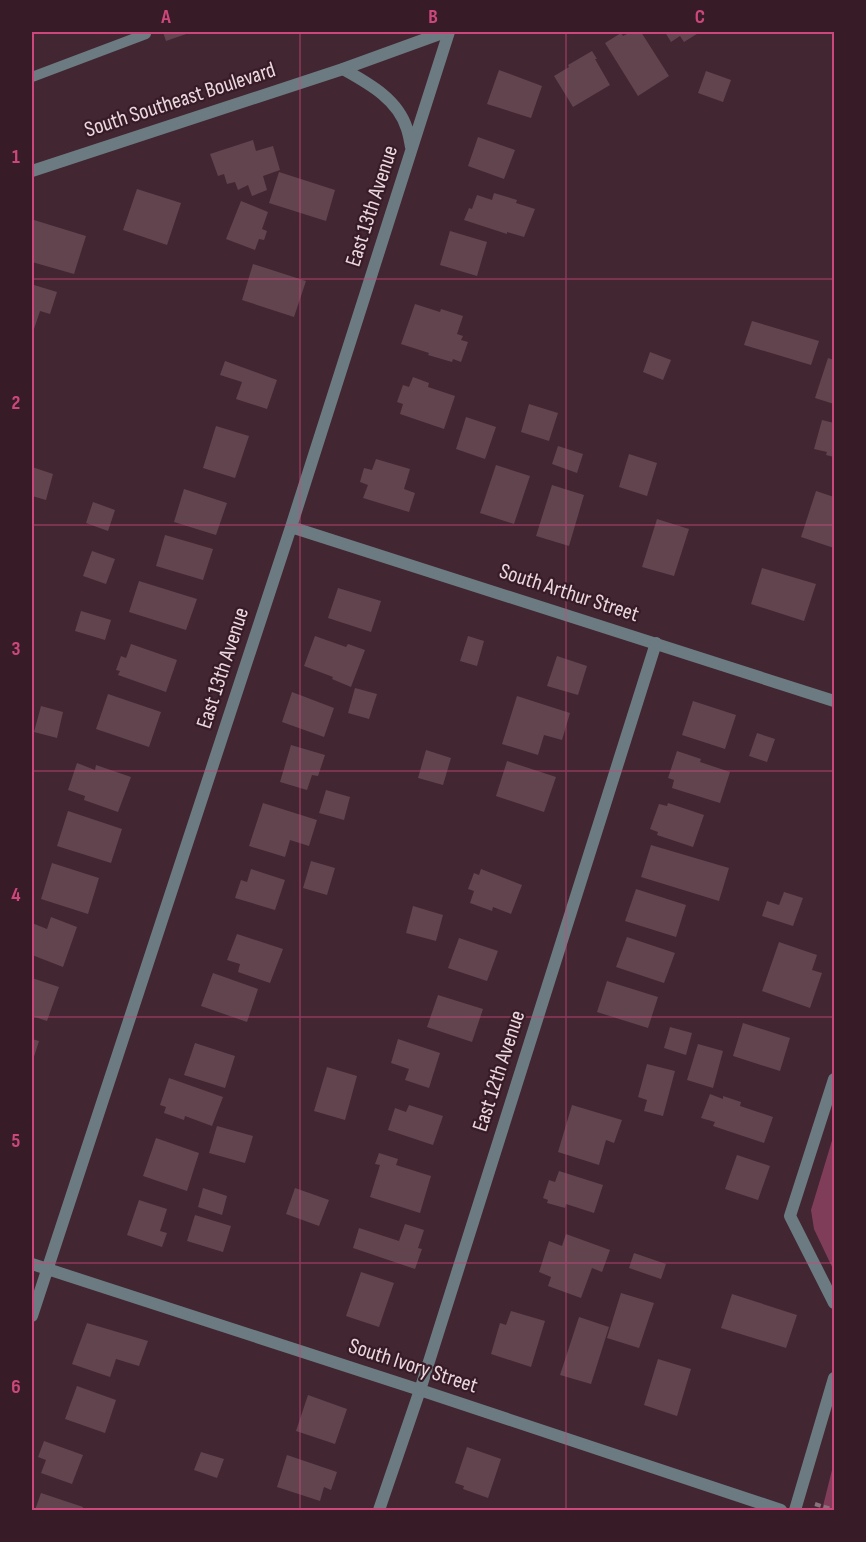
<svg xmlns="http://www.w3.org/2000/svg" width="866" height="1542" viewBox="0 0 866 1542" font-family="'Sofia Sans Condensed',sans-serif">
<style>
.green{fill:#803d5a}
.building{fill:#62444f}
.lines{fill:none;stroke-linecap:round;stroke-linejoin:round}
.path{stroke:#8a727b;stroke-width:4;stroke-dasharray:6 3;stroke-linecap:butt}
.service{stroke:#6b7b81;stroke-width:10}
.minor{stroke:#6b7b81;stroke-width:12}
.tertiary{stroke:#6b7b81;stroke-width:12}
.grid{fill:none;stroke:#cc487c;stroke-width:1.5;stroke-opacity:0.55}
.labels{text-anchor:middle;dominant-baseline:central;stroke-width:4.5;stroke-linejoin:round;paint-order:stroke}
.street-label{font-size:22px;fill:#ebd8de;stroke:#371c27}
.neatline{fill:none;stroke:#cc487c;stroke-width:2}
.grid-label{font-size:20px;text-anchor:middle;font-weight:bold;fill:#cc487c}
</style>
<rect width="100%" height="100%" fill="#422631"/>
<path class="green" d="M 834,1134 L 834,1271 L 814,1229 L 811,1210 Z
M 834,1462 L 834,1510 L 822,1510 Z"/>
<path class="building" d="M 163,32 L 192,32 L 166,41 Z
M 631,32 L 641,32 L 669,76 L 638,96 L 605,43 L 621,33 L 623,36 Z
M 665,32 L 700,32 L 684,42 L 680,36 L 671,42 Z
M 592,51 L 597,59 L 595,59 L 610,85 L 573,107 L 554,76 L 569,67 L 568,65 Z
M 499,70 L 542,86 L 531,118 L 487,104 Z
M 706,71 L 731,80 L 723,102 L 698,93 Z
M 478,137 L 515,150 L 504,179 L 468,166 Z
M 253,140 L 256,151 L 273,146 L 280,170 L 263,176 L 267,190 L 252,196 L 248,185 L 238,190 L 235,182 L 227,184 L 224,174 L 218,176 L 210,154 Z
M 279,172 L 335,190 L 326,221 L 269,203 Z
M 137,189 L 181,203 L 167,245 L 123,230 Z
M 494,193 L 517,200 L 516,203 L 535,209 L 524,237 L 507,232 L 507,234 L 464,220 L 469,208 L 472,209 L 477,195 L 492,200 Z
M 241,201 L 268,212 L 262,229 L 267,231 L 264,240 L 259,239 L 255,250 L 226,239 Z
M 34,220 L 86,236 L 74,274 L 32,262 L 32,227 Z
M 450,231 L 487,242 L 477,276 L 440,265 Z
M 253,264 L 306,281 L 294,317 L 242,300 Z
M 34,285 L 57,292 L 50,314 L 40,311 L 32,335 L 32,293 Z
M 415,304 L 440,312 L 441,309 L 463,316 L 457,334 L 463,336 L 461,340 L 468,342 L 461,362 L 453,359 L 452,362 L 428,355 L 429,353 L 401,344 Z
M 752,321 L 819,341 L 811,365 L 744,345 Z
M 650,352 L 671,360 L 663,380 L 643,372 Z
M 828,358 L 834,360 L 834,404 L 815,398 Z
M 225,361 L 277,380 L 267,409 L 236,399 L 242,382 L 220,375 Z
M 413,377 L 429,383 L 428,387 L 455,396 L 444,429 L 400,414 L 403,404 L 397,402 L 403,385 L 409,387 Z
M 529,404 L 558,413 L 549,441 L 521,432 Z
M 466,417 L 496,427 L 485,459 L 456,449 Z
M 822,420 L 834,423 L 834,457 L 826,455 L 827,452 L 814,449 Z
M 216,426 L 249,436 L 235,478 L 203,468 Z
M 558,446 L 583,454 L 577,473 L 552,464 Z
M 629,454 L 657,463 L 647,496 L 619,487 Z
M 376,459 L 410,469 L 404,489 L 415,493 L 409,512 L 363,498 L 368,485 L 360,482 L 364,468 L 372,470 Z
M 496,465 L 530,476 L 514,524 L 480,513 Z
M 32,467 L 53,474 L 46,500 L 32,496 Z
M 552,485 L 584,495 L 569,546 L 536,536 Z
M 184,489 L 227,503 L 216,535 L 174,522 Z
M 816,491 L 834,497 L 834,548 L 801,537 Z
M 93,502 L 115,510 L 108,531 L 86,523 Z
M 657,519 L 689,529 L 674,576 L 642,567 Z
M 165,535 L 213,549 L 203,580 L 156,566 Z
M 92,551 L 115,559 L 106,584 L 83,576 Z
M 762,568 L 816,584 L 804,621 L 751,604 Z
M 139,581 L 197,599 L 186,630 L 129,612 Z
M 338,588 L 381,601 L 371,632 L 328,618 Z
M 81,611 L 111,620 L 105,640 L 75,631 Z
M 315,636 L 346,647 L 348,644 L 365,650 L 351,687 L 332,679 L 333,677 L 304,666 Z
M 468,636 L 484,641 L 477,666 L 460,661 Z
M 131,644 L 177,660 L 166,692 L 118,675 L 120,671 L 116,670 L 121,656 L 126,658 Z
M 557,656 L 587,666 L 578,695 L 547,686 Z
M 355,688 L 377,694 L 369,719 L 348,713 Z
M 292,692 L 334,708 L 324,737 L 282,722 Z
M 108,694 L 161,712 L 149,747 L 96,729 Z
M 517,696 L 570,713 L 562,740 L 544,735 L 538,755 L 502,744 Z
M 693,701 L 736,715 L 725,749 L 682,735 Z
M 41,706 L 63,712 L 57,738 L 34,732 Z
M 757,733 L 775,739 L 767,762 L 749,756 Z
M 291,745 L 325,755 L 318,776 L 312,775 L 307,790 L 280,782 Z
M 426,750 L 451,758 L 443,785 L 418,778 Z
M 677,751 L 701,759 L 700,762 L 730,772 L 720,803 L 672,788 L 674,780 L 668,778 Z
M 507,761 L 556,777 L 544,812 L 496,796 Z
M 77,763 L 95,770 L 96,765 L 131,777 L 118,812 L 84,800 L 85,796 L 68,790 Z
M 326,790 L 350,797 L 344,820 L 319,813 Z
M 263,803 L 317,820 L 309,846 L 290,840 L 285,857 L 249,846 Z
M 668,803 L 704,815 L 693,847 L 657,835 L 658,832 L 650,829 L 659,804 L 667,806 Z
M 68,811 L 122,829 L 111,863 L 57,846 Z
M 651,845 L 729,868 L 719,901 L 641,877 Z
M 311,861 L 335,868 L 327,895 L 303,888 Z
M 52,863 L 99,878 L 88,914 L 41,899 Z
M 251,869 L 285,880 L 275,910 L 235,898 L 241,880 L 247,882 Z
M 481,869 L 522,885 L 511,914 L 493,907 L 492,911 L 470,903 L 474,891 L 468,889 L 474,873 L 479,875 Z
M 636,889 L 686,905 L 676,937 L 625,921 Z
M 784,892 L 803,898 L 793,926 L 762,916 L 767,901 L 779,905 Z
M 413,906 L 443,915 L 436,941 L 406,933 Z
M 51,917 L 77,927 L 63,967 L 32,955 L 32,923 L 47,929 Z
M 237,934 L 283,949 L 270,983 L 238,972 L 240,964 L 227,960 Z
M 627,937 L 675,953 L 664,983 L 616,967 Z
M 459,938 L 498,951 L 487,981 L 448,968 Z
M 779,942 L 817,955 L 812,970 L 822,973 L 810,1008 L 762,991 Z
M 213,973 L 258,989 L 247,1022 L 201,1006 Z
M 32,978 L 59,987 L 47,1021 L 32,1016 Z
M 607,981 L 658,997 L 648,1028 L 597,1012 Z
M 438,995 L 483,1009 L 472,1042 L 427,1027 Z
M 743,1023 L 790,1038 L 780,1071 L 733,1056 Z
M 670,1027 L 692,1033 L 686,1055 L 664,1048 Z
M 32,1039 L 39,1041 L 32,1063 Z
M 398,1039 L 440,1053 L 429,1088 L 405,1080 L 409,1069 L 391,1063 Z
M 195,1043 L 235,1056 L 225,1088 L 184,1075 Z
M 698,1044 L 723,1051 L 713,1088 L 687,1080 Z
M 647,1064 L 675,1071 L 663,1116 L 644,1111 L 647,1100 L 638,1097 Z
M 327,1067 L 357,1076 L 345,1120 L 314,1111 Z
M 169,1078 L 223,1097 L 212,1126 L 185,1116 L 184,1120 L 164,1113 L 166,1107 L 160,1105 Z
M 710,1094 L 723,1099 L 723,1096 L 741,1102 L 740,1106 L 773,1117 L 764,1143 L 713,1126 L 715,1122 L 701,1118 Z
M 409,1105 L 443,1116 L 433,1145 L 388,1130 L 395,1108 L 406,1112 Z
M 572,1105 L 622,1120 L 614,1143 L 606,1140 L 599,1165 L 558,1152 Z
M 217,1126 L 253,1136 L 245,1163 L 209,1153 Z
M 156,1138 L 199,1153 L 187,1191 L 143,1176 Z
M 379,1153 L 398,1159 L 396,1165 L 431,1176 L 420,1213 L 370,1197 L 380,1165 L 375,1164 Z
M 737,1155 L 770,1166 L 758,1200 L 725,1189 Z
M 559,1171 L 603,1185 L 594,1213 L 566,1204 L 565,1208 L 547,1203 L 548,1200 L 543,1198 L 549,1180 L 555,1182 Z
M 203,1188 L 227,1196 L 222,1215 L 198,1207 Z
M 295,1188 L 329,1200 L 319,1226 L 286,1214 Z
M 139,1200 L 167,1209 L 160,1231 L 167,1233 L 162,1247 L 127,1235 Z
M 195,1215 L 231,1226 L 223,1252 L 187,1241 Z
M 405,1224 L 424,1230 L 418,1248 L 422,1249 L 415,1269 L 353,1248 L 359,1228 L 399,1241 Z
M 566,1234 L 610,1250 L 602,1272 L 592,1268 L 581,1298 L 548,1286 L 551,1277 L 539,1272 L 549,1241 L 562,1246 Z
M 634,1253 L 666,1264 L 661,1279 L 629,1268 Z
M 361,1272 L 394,1283 L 379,1327 L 346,1316 Z
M 621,1293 L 654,1303 L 639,1348 L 607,1338 Z
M 732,1294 L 797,1315 L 786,1348 L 721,1328 Z
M 511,1311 L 545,1321 L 531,1367 L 491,1354 L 500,1323 L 506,1325 Z
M 579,1317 L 609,1327 L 591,1384 L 560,1375 Z
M 87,1323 L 148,1341 L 139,1366 L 116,1359 L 110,1377 L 72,1364 Z
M 658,1359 L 691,1369 L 677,1416 L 644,1405 Z
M 77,1386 L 116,1400 L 105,1433 L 65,1419 Z
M 308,1395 L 347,1409 L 335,1444 L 296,1431 Z
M 44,1441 L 83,1455 L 72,1484 L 41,1473 L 46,1460 L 38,1457 Z
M 467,1447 L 501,1459 L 488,1498 L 463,1489 L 464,1486 L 455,1483 Z
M 201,1452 L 224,1459 L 217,1478 L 194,1470 Z
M 287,1455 L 337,1472 L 331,1490 L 324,1487 L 320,1501 L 277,1487 Z
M 41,1493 L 83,1507 L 82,1510 L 35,1510 Z"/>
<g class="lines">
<path class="path" d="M 815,1504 L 834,1510"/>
<path class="service" d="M 32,77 L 146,34"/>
<path class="minor" d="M 343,69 C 368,83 398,99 407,129 C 409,135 410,141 411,147
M 291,527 L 834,701
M 834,1079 L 790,1216 L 834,1303
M 32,1264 L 420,1390 L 781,1510
M 32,1316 L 291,527 L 449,32
M 379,1510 L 420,1390 L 656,643
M 795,1510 L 834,1378"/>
<path class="tertiary" d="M 32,171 L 343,69 L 445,32"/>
</g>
<path class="grid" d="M 300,32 L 300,1510M 566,32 L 566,1510M 32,279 L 834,279M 32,525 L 834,525M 32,771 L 834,771M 32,1017 L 834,1017M 32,1263 L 834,1263"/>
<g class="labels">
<g class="street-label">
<text transform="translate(180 100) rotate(-18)">South Southeast Boulevard</text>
<text transform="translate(372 206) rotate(-72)">East 13th Avenue</text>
<text transform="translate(569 593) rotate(18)">South Arthur Street</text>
<text transform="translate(223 668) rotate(-72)">East 13th Avenue</text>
<text transform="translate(499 1071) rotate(-72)">East 12th Avenue</text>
<text transform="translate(413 1366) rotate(18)">South Ivory Street</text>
</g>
</g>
<rect width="866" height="1542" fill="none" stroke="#371c27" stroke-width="66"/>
<rect x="33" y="33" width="800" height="1476" class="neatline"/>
<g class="grid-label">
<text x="166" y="23">A</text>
<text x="433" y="23">B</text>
<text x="700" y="23">C</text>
<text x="16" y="163">1</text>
<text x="16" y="409">2</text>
<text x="16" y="655">3</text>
<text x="16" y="901">4</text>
<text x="16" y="1147">5</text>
<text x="16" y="1393">6</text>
</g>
</svg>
